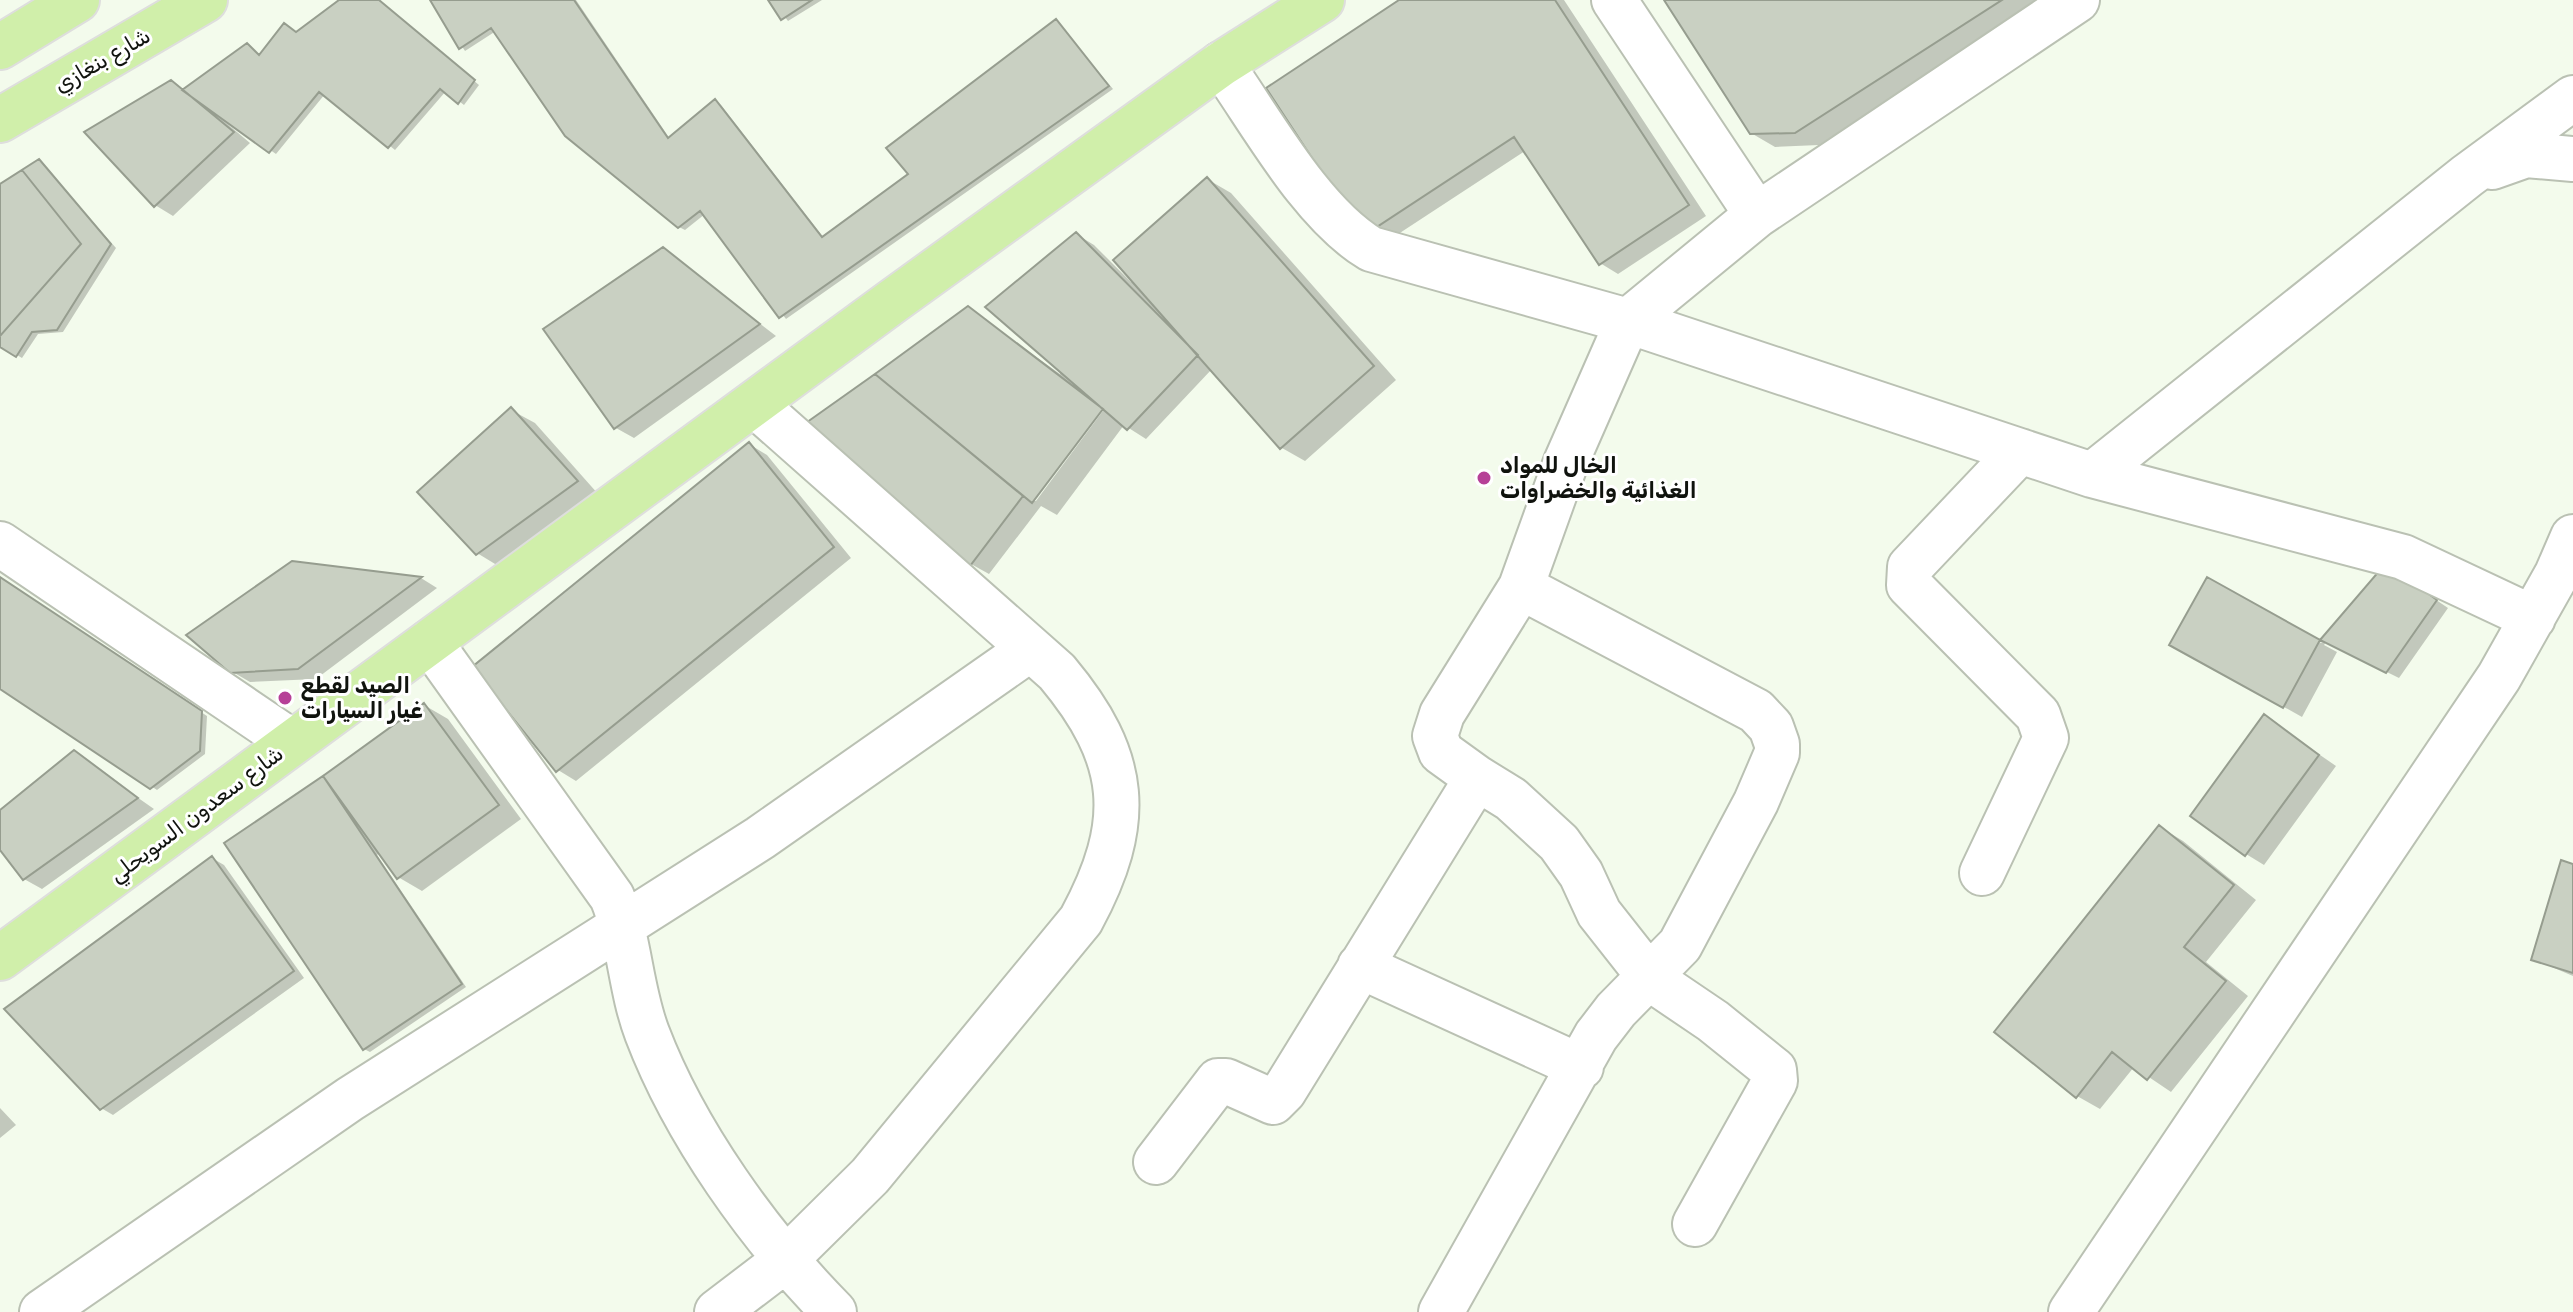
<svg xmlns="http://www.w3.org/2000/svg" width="2573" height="1312" viewBox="0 0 2573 1312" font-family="Rubik,Vazirmatn,sans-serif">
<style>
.shadow{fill:#0003;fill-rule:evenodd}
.building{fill:#c9d0c2;stroke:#969d8f;stroke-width:2}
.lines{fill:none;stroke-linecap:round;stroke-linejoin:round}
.minor-casing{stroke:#bac1b3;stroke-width:48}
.major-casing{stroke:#dededd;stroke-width:48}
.minor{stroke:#fff;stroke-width:44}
.major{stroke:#d0efaa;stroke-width:44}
.poi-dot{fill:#b64097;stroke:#fff;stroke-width:3}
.labels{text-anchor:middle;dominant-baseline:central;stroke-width:6;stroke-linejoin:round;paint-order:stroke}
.street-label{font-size:22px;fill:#10130e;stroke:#fff}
.poi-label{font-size:22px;font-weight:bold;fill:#10130e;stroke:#fff;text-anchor:start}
</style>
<rect width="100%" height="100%" fill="#f3fbec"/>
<path class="shadow" d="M 342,0 L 378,0 L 479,85 L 464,105 L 446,91 L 395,150 L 325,94 L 276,154 L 227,120 L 225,122 L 250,143 L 173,216 L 155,205 L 171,82 L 184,90 L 247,45 L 261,56 Z
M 432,0 L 576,0 L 670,139 L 716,102 L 721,105 L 824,238 L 911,175 L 1056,22 L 1113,89 L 786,319 L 705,214 L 685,230 L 679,227 L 496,31 L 465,51 Z
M 771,0 L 822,0 L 788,21 Z
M 1403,0 L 1564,0 L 1706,216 L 1618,274 L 1600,263 L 1525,151 L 1383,244 L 1364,234 Z
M 1667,0 L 2045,0 L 1819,145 L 1775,147 L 1751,133 Z
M 39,161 L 116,248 L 63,332 L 38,334 L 22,358 L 0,345 L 0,186 Z
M 1207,179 L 1231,193 L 1396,380 L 1305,461 L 1282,448 L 1212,369 L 1146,439 L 1124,425 L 1057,515 L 1041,506 L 989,574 L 971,564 L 876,376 L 968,308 L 1060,374 L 1076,234 L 1094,245 L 1131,282 ZM 1105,402 L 1108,404 L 1036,501 L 1031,501 Z
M 663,250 L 776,336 L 634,438 L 616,428 L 546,330 Z
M 511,410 L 535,423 L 599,495 L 500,567 L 477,553 Z
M 749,444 L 767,455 L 851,558 L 576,781 L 558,770 Z
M 292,563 L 421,578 L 437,588 L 316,679 L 250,682 L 231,671 Z
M 2386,566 L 2448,608 L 2399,678 L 2326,642 L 2324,645 L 2337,652 L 2302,717 L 2172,644 L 2207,579 L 2321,643 Z
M 0,579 L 207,716 L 205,754 L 157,790 L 0,686 Z
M 424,705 L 448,719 L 521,819 L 422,891 L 398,877 L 380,852 L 377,855 L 466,987 L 370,1052 L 364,1049 L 324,778 Z
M 2265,717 L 2336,766 L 2264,865 L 2246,854 Z
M 74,753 L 154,809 L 42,889 L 24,879 L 0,847 L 0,813 Z
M 2160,827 L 2183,841 L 2256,900 L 2206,962 L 2248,996 L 2171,1092 L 2134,1067 L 2100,1109 L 2077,1096 Z
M 212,858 L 224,865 L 304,978 L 113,1115 L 101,1108 Z
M 2573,866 L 2573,976 L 2533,959 Z
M 0,1108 L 16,1125 L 0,1138 Z"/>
<path class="building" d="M 339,0 L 379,0 L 475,80 L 458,104 L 440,89 L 388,148 L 319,92 L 269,153 L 182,90 L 247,43 L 259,55 L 284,23 L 296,32 Z
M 430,0 L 574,0 L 668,138 L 715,99 L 822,237 L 908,174 L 886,148 L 1056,19 L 1109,86 L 779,318 L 700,211 L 678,228 L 565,136 L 491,28 L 459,49 Z
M 768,0 L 812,0 L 781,20 Z
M 1399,0 L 1555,0 L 1689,205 L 1599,265 L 1514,137 L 1363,236 L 1266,88 Z
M 1664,0 L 2002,0 L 1795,133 L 1750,134 Z
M 171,80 L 234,132 L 154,207 L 84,132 Z
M 39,159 L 111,244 L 57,330 L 32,332 L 16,357 L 0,347 L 0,184 Z
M 22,170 L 81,244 L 0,336 L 0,184 Z
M 1207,177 L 1374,366 L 1280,449 L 1113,260 Z
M 1076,232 L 1198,355 L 1127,430 L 985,307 Z
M 663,247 L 760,324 L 614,429 L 543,329 Z
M 968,306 L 1103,409 L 1032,503 L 875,374 Z
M 875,374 L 1023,496 L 970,566 L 803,425 Z
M 511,407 L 578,481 L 476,555 L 417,492 Z
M 749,442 L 834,547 L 556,772 L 472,667 Z
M 292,561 L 422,577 L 298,669 L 230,673 L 186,635 Z
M 2386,563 L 2437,600 L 2386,673 L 2320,640 Z
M 0,577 L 202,711 L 200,751 L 150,789 L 0,689 Z
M 2207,577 L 2320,640 L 2283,708 L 2169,645 Z
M 424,703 L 499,805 L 397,879 L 323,776 Z
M 2264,714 L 2319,755 L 2245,856 L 2190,816 Z
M 74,750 L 138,798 L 23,880 L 0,850 L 0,810 Z
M 323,776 L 462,984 L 363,1050 L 224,843 Z
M 2159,825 L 2234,885 L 2184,947 L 2226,981 L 2147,1080 L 2112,1052 L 2076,1098 L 1994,1032 Z
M 212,856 L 294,971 L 100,1110 L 4,1009 Z
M 2561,860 L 2573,864 L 2573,973 L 2531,960 Z"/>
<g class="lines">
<defs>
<path id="minor" d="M 1614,0 L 1757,215
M 1221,64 C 1262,122 1311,213 1371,249 L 1628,321 L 2092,475 L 2403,557 L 2533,618
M 2492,167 L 2526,155 L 2573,159
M 2092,475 L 2467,176 L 2573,98
M 0,544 L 292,742
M 430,642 L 612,897 C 630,940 630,988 647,1033 C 685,1133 759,1236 834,1312
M 1477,778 L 1511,799 L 1559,843 L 1581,874 L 1599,913 L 1651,979 L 1713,1021 L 1774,1070 L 1775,1081 L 1695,1224
M 1982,873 L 2046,738 L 2038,715 L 1909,585 L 1910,567 L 2020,451
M 1360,966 L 1581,1067
M 1156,1162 L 1218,1081 L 1226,1081 L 1273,1102 L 1284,1091 L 1477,778 L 1441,752 L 1435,736 L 1442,714 L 1521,587
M 42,1312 L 350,1099 L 760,838 L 1030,649
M 717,1312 L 784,1261 L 870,1176 L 1081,920 C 1134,822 1129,758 1057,672 L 754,404
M 1441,1312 L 1596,1036 L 1616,1010 L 1680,945 L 1756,802 L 1777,753 L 1777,744 L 1771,727 L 1756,711 L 1521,587 L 1566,462 L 1628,321 L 1757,215 L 2077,0
M 2071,1312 L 2499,677 L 2557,574 L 2573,537"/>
<path id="major" d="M 0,47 L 77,0
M 0,120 L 205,0
M 0,958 L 893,301 L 1221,64 L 1322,0"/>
</defs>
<use href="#minor" class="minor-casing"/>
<use href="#major" class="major-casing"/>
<use href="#minor" class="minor"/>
<use href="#major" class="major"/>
</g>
<g class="poi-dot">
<circle cx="1484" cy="478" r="8"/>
<circle cx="285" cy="698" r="8"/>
</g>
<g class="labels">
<g class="street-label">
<text transform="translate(102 60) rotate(-30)">شارع بنغازي</text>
<text transform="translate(196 814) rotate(-37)">شارع سعدون السويحلي</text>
</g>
<g class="poi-label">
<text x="1500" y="465">الخال للمواد<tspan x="1500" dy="25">الغذائية والخضراوات</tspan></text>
<text x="301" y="685">الصيد لقطع<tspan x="301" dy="25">غيار السيارات</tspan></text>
</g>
</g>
</svg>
